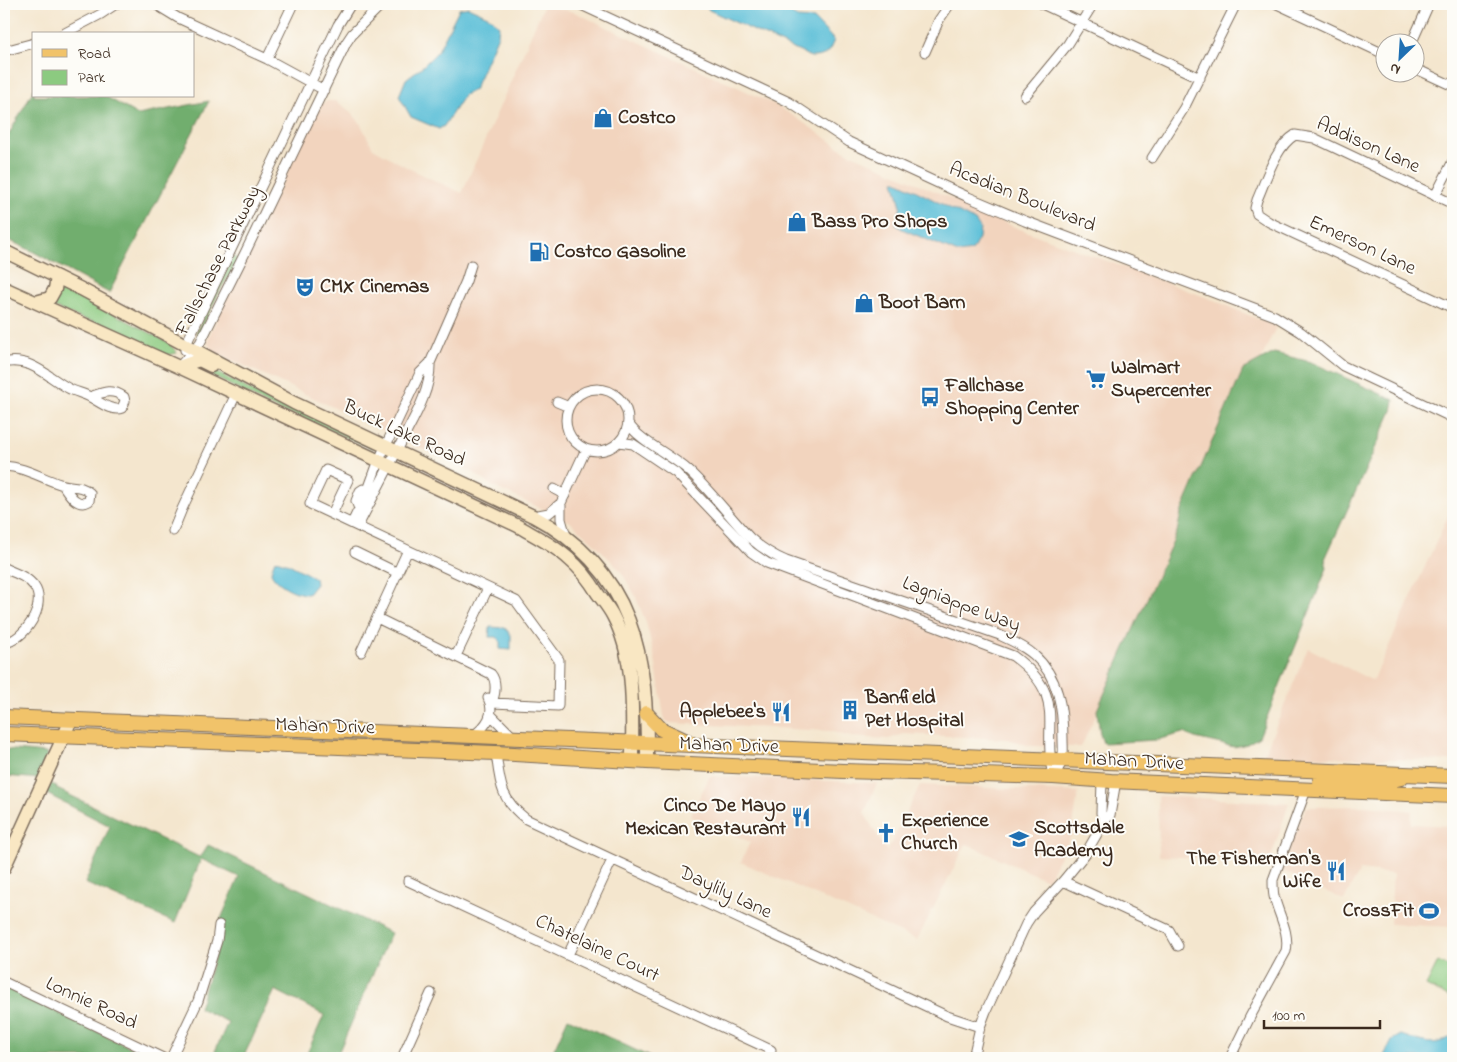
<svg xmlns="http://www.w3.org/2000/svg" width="1457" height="1062" viewBox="0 0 1457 1062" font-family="'Indie Flower',sans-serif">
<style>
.built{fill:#f2d4be}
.green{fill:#8cca80;stroke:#647a4f}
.forest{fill:#71ae6e;stroke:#566c46}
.water{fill:#59bed7;stroke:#4a747a}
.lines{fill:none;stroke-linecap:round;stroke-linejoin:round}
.street-casing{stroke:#7c6c5c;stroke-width:11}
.secondary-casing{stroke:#7c6c5c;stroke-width:15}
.primary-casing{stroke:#7c6c5c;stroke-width:16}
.street{stroke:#fff;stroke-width:9}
.secondary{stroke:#f9e7c3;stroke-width:12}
.primary{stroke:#f1c36a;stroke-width:14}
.labels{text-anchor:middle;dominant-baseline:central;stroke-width:4;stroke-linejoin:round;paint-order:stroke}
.poi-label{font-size:20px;font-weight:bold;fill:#3b2a1e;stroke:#fdfcf7;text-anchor:start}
.street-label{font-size:20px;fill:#3b2a1e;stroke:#fdfcf7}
</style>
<rect width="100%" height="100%" fill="#fdfcf7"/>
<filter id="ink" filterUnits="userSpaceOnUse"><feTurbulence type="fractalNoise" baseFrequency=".02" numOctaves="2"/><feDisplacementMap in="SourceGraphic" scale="10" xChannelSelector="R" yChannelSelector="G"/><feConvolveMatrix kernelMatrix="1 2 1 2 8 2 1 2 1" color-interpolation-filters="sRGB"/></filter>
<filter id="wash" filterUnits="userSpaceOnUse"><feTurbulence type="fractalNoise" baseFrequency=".0096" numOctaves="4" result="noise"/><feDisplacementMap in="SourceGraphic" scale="20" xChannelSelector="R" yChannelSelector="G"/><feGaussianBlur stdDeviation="1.12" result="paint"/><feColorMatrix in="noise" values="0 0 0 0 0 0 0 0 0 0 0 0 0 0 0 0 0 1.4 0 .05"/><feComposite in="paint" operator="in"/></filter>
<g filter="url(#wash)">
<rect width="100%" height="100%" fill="#f4e6ce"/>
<path class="built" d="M 544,5 L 574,12 L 776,105 L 798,119 L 845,151 L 1017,228 L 1216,301 L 1276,327 L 1081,747 L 1030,746 L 1008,739 L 904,734 L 889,739 L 851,737 L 830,731 L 671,723 L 666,721 L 664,716 L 655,659 L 646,622 L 634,593 L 620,570 L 595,544 L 569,521 L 492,486 L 474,473 L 213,351 L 210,348 L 208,343 L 209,336 L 319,106 L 327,101 L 335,101 L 343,106 L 352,113 L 360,123 L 373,148 L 408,168 L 462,193 Z
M 1453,505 L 1453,761 L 1264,755 L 1308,648 L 1373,681 Z
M 710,776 L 877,783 L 864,813 L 887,852 L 920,785 L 1078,792 L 1072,834 L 1047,880 L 966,844 L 917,940 L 741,862 L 750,842 L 690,816 Z
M 1158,796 L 1289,803 L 1270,861 L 1159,856 Z
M 1366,806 L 1412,811 L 1411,824 L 1453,826 L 1453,927 L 1390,924 L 1393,874 L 1360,870 L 1344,900 L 1281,870 L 1306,807 Z"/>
<path class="green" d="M 235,257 L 237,259 L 236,265 L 221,288 L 199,334 L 196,333 L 231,258 Z
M 60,285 L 169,343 L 177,353 L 167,355 L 103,324 L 83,319 L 50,306 Z
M 204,366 L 281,406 L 299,410 L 369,444 L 373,449 L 297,415 L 280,411 L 195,367 Z
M 1438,962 L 1453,969 L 1453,999 L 1426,986 Z"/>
<path class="forest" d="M 34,89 L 34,96 L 105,96 L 138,115 L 209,101 L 109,293 L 30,250 L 4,238 L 4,143 Z
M 1274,353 L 1311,362 L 1394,400 L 1392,411 L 1325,559 L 1327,568 L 1259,737 L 1247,744 L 1234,747 L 1195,738 L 1183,733 L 1156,740 L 1103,743 L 1100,734 L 1097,710 L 1177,532 L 1181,513 L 1243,370 Z
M 4,749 L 46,753 L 49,761 L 41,779 L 4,776 Z
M 48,782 L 56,786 L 57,789 L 199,857 L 203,854 L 208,845 L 391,933 L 336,1058 L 305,1058 L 324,1015 L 275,990 L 243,1058 L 212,1058 L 228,1022 L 199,1008 L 223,928 L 223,921 L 220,921 L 239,877 L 201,859 L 175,923 L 85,883 L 110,826 L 43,792 Z
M 4,987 L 153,1058 L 4,1058 Z
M 568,1018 L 652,1058 L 550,1058 Z"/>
<path class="water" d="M 704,4 L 781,4 L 797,18 L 814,19 L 834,40 C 829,53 826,57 811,57 L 709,10 Z
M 468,7 L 490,17 L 499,26 L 498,35 L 474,90 L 464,95 L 444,126 L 439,129 L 411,117 L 399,96 L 406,79 L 423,66 L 438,51 L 459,9 Z
M 894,181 L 897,181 L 975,221 L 980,228 L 979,238 L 972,251 L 958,253 L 902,229 L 896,224 L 901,206 Z
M 276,560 L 289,564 L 315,578 L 316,584 L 308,594 C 297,595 274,583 271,572 L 274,562 Z
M 490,627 L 505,628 L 511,635 L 511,650 L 500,649 L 500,641 L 497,637 L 489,637 Z
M 1401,1035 C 1420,1041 1435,1049 1453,1035 L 1453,1058 L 1383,1058 L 1392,1040 Z"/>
</g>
<g filter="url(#ink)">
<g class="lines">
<defs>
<path id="street" d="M 155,4 L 178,18 L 267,59 L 324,90
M 579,4 L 789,102 L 849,142 L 968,197 L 1025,221 L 1275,316 L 1301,332 L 1343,366 L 1453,418
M 1042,4 L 1200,78
M 1277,4 L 1384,54
M 63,34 L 101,14 L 116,4
M 1412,42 L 1429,4
M 4,51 L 34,43
M 925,52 L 939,20 L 950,4
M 267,59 L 293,4
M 1414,68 L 1453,86
M 1025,96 L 1068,44 L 1093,4
M 1295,135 L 1314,138 L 1453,204
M 1152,158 L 1184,108 L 1236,4
M 1435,196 L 1453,161
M 1257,214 L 1269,222 L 1453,308
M 1257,214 L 1255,208 L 1257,200 C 1266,180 1275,147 1295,135
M 185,350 L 189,338 L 338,25 L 351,4
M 4,363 C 29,356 48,377 68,388 C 75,392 83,393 90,397 C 100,402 111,412 122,408 L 125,401 L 124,397 C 112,388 103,392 90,397
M 179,367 L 200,343 L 245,253 L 346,43 L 352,34 L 382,4
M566 420a31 31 0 1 1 62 0a31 31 0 1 1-62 0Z
M 557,402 L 569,407
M 628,423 C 638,440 671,455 688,470 C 710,490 729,516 750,538 C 761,548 772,555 786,561 L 997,634 C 1010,640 1023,645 1034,655 C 1059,677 1063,709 1063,740 C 1063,746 1064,754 1062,760 C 1061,766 1056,772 1053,777
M 619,442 L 633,444 L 676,473 L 751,552 L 767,563 L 1013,656 C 1069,697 1041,723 1053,777
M 4,466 C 25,467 41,478 60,484 C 71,488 81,484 90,493 L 89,501 C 77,508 69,494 63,485
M 554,489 L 565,495
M 561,503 L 561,519 L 566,536
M 358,506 L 356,501 L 360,491 L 363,489 L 372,492
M 332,514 L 348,480 L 326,470 L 310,504 L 516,601 L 559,660 L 558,706 L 491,703
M 533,516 L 549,513 L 561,503 L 586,449
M 352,523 L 368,490 L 379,460 L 420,373 L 430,363 L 466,281 L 471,265
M 358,526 C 372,499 386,472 400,445 C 413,419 431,392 430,363
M 173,531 L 182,509 L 236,394
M 355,552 L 398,573
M 4,568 C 14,573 27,576 34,586 C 48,605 25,640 4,643
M 377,618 L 491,674 C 497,681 496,695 491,703
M 361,652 L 408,550
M 456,656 L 488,588
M 491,715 L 514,738
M 474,735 C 486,726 496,714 488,698
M 496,753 C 500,783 500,799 526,819 L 947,1016 L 980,1027
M 1102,781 L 1101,813 L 1105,820
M 408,881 L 771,1050
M 1063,881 L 1169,930 L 1178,946
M 568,955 L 612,860
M 4,982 L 163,1058
M 171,1058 L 198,1001 L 217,941 L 219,925
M 402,1058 L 431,993
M 973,1058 L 980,1027 L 986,1011 L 1026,924 L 1034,912 L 1063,881 L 1086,853 L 1105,820 L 1110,815 L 1116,781
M 1230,1058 L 1250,1017 L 1286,951 C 1290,932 1278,914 1274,896 C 1273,891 1273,885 1273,880 L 1306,790"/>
<path id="secondary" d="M 4,251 L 81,289 L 294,403 L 533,516 C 635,570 648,657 647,762
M 4,288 L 179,367 L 518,526 C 535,536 554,545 569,559 C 580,568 590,581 598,594 C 603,601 609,608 613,616 C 636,659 632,714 632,761
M 36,302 L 50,298 L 55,289 L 57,277
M 179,367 L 199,360 L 211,366
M 4,868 L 71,720"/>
<path id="primary" d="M 646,713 L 661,729 L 691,743
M 4,717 L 1453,776
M 4,734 L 496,753 L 647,762 L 843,771 L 1053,777 L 1111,781 L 1453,796
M 1320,781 L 1381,783 L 1401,778"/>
</defs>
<use href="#street" class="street-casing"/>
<use href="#secondary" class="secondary-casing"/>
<use href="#primary" class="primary-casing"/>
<use href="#street" class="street"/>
<use href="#secondary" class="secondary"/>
<use href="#primary" class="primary"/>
</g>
</g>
<defs>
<symbol id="shop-bare" viewBox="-9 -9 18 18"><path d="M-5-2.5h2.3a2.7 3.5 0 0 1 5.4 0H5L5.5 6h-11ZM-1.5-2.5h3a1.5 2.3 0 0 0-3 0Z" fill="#1f6fb2" stroke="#fdfcf7" stroke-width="2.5" paint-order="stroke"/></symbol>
<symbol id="fuel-bare" viewBox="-9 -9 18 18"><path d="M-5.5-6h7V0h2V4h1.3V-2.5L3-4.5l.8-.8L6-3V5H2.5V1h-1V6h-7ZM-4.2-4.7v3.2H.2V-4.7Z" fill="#1f6fb2" stroke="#fdfcf7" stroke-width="2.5" paint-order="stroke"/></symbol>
<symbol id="theatre-bare" viewBox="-9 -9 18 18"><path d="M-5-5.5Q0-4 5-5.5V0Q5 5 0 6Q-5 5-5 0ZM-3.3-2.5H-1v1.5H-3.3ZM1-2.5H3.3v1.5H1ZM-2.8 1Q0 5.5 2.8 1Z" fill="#1f6fb2" stroke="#fdfcf7" stroke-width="2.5" paint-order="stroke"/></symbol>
<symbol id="supermarket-bare" viewBox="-9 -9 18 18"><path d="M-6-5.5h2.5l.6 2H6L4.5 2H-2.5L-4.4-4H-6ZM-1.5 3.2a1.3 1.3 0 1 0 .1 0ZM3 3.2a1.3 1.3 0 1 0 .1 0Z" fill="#1f6fb2" stroke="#fdfcf7" stroke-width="2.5" paint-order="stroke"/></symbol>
<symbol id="bus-bare" viewBox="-9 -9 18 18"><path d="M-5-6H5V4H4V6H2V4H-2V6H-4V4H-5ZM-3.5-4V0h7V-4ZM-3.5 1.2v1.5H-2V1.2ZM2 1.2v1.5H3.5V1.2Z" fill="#1f6fb2" stroke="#fdfcf7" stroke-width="2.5" paint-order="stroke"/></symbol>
<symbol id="building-bare" viewBox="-9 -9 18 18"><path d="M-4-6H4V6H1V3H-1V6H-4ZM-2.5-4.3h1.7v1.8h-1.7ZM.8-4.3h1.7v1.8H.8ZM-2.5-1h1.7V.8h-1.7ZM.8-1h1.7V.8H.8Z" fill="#1f6fb2" stroke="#fdfcf7" stroke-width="2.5" paint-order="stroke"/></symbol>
<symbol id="restaurant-bare" viewBox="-9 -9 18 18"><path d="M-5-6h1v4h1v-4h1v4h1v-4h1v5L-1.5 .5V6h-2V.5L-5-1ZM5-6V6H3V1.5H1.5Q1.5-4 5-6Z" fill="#1f6fb2" stroke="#fdfcf7" stroke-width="2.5" paint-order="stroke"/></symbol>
<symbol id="church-bare" viewBox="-9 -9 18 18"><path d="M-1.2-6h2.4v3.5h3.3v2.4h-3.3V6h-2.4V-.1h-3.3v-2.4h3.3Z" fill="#1f6fb2" stroke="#fdfcf7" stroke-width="2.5" paint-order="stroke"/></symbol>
<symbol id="school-bare" viewBox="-9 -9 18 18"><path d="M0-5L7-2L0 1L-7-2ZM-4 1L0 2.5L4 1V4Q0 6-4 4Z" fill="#1f6fb2" stroke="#fdfcf7" stroke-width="2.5" paint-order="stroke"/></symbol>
<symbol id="stadium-bare" viewBox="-9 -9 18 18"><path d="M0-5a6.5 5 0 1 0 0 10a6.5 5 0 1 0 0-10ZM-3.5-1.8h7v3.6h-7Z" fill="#1f6fb2" stroke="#fdfcf7" stroke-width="2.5" paint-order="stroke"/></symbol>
</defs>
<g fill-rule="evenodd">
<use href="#shop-bare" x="589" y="104" width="28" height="28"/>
<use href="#shop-bare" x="783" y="208" width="28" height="28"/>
<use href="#fuel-bare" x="525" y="238" width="28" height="28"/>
<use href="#theatre-bare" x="291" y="273" width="28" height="28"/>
<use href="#shop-bare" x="850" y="289" width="28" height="28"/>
<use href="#supermarket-bare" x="1082" y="365" width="28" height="28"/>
<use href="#bus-bare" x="916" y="383" width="28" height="28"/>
<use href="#building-bare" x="836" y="696" width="28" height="28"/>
<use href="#restaurant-bare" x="767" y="698" width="28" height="28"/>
<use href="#restaurant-bare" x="787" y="803" width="28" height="28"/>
<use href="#church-bare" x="872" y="819" width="28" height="28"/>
<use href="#school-bare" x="1005" y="825" width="28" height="28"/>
<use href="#restaurant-bare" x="1322" y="857" width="28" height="28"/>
<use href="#stadium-bare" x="1415" y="897" width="28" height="28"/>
</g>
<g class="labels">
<g class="poi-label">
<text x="618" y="118">Costco</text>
<text x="812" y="222">Bass Pro Shops</text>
<text x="554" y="252">Costco Gasoline</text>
<text x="320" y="287">CMX Cinemas</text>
<text x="879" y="303">Boot Barn</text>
<text x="1111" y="368">Walmart<tspan x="1111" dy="23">Supercenter</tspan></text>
<text x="945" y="386">Fallchase<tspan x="945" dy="23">Shopping Center</tspan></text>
<text x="865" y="698">Banfield<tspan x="865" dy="23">Pet Hospital</tspan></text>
<text x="766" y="712" text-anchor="end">Applebee's</text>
<text x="786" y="806" text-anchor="end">Cinco De Mayo<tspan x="786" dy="23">Mexican Restaurant</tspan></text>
<text x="901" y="821">Experience<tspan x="901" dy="23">Church</tspan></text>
<text x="1034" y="828">Scottsdale<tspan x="1034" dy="23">Academy</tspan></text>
<text x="1321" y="859" text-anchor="end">The Fisherman's<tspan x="1321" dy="23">Wife</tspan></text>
<text x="1414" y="911" text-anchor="end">CrossFit</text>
</g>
<g class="street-label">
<text transform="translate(1368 146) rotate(24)">Addison Lane</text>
<text transform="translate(1022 198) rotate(22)">Acadian Boulevard</text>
<text transform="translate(1362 246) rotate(25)">Emerson Lane</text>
<text transform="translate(219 261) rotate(-63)">Fallschase Parkway</text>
<text transform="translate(404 434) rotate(25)">Buck Lake Road</text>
<text transform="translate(961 605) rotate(21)">Lagniappe Way</text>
<text transform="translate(325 727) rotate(2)">Mahan Drive</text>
<text transform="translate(729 746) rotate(2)">Mahan Drive</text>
<text transform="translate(1134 762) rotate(3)">Mahan Drive</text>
<text transform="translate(725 893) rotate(25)">Daylily Lane</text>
<text transform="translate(597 949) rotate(25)">Chatelaine Court</text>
<text transform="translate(91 1004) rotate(25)">Lonnie Road</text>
</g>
</g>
<rect width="1457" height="1062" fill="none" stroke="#fdfcf7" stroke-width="20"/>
<rect x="32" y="32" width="162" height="65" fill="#fdfcf7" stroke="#afa8a0"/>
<rect x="42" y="49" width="25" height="8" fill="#f1c36a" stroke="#afa8a0"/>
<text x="78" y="58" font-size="15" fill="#3b2a1e">Road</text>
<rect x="42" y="70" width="25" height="15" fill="#8cca80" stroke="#afa8a0"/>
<text x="78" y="82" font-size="15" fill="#3b2a1e">Park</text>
<g transform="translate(1400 58) rotate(205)"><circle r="24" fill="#fdfcf7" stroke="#afa8a0"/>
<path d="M0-4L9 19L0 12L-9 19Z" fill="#1f6fb2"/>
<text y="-8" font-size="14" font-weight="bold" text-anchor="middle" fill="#3b2a1e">N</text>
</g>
<path d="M1264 1020v8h116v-8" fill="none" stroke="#3b2a1e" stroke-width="2.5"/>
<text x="1272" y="1020" font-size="15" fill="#3b2a1e" stroke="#fdfcf7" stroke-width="4" paint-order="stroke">100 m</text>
</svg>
